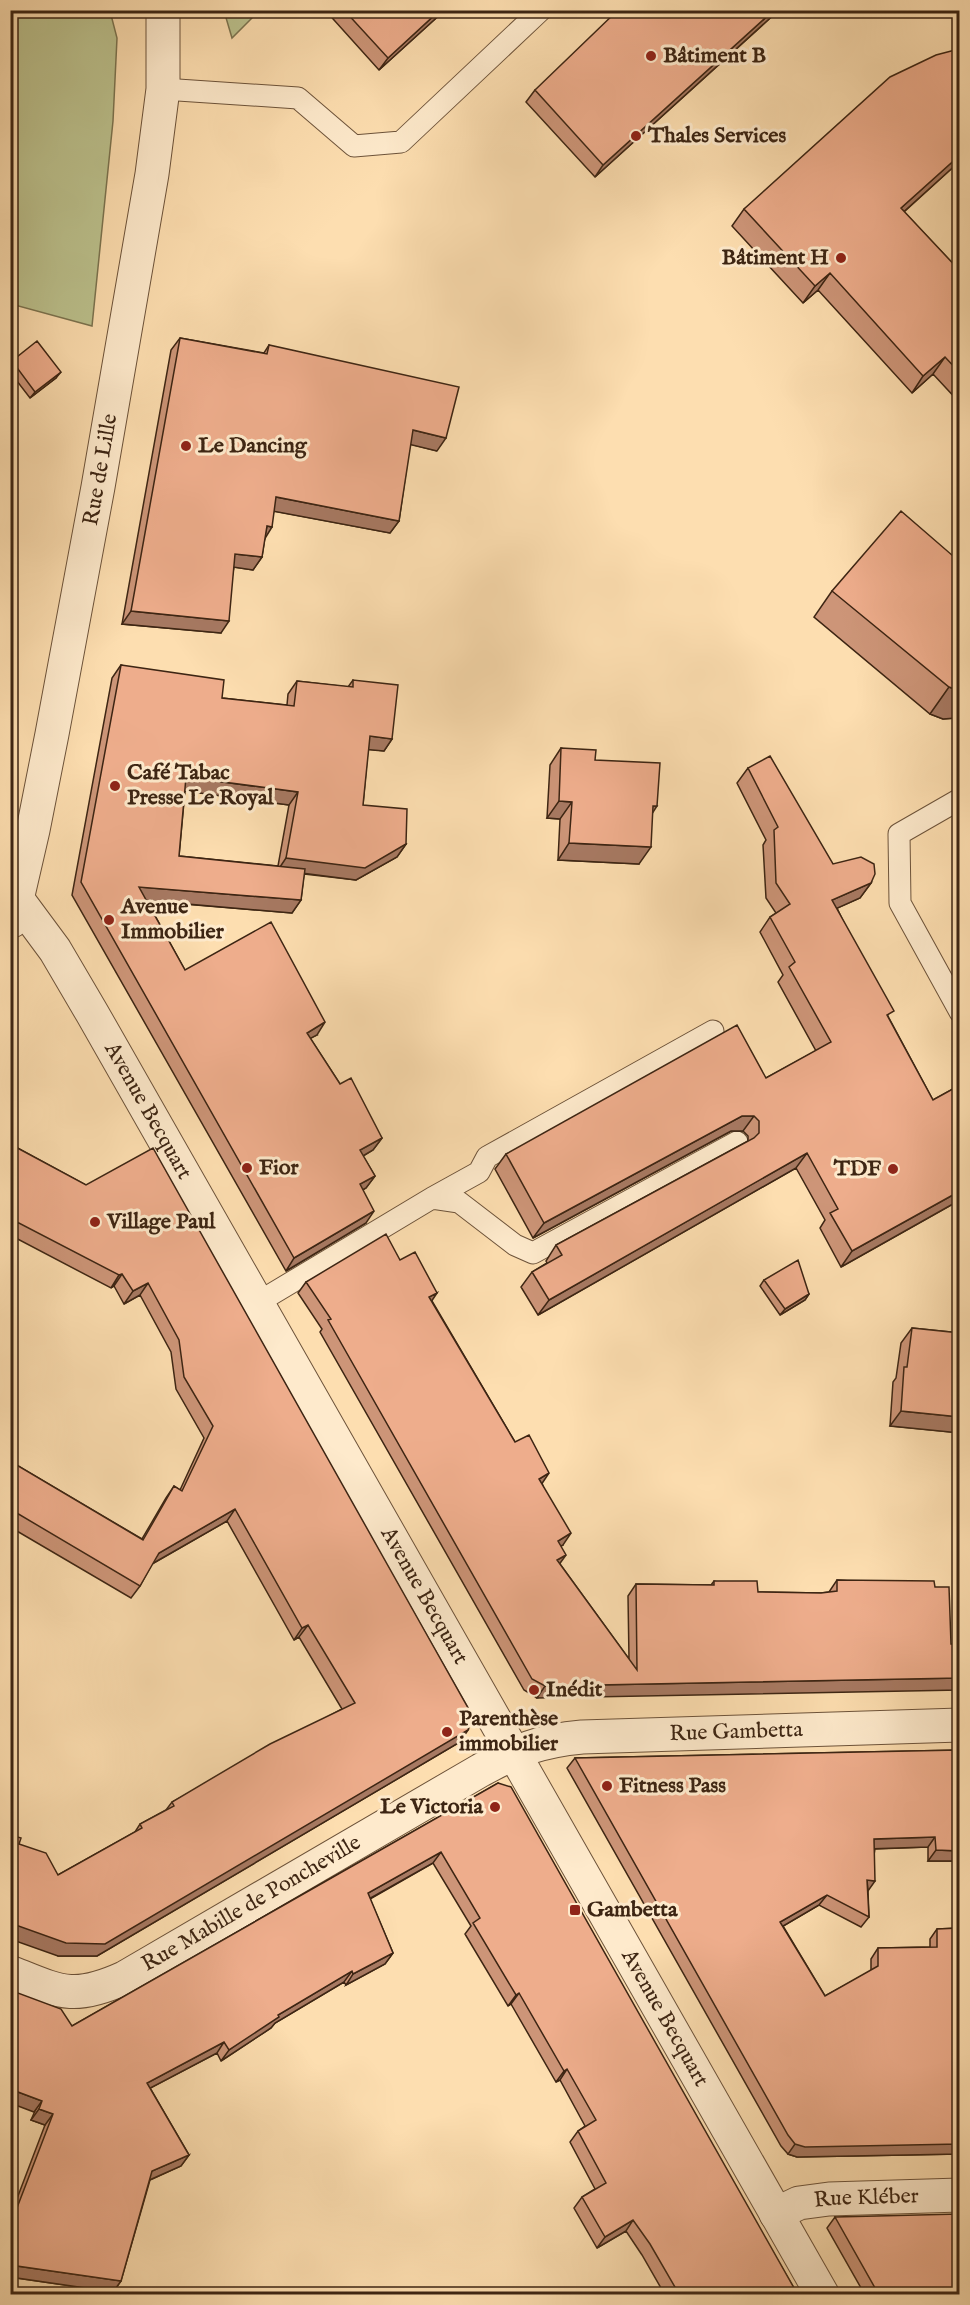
<svg xmlns="http://www.w3.org/2000/svg" width="970" height="2305" viewBox="0 0 970 2305" font-family="'IM FELL English',serif">
<style>
.green{fill:#bcc28e;stroke:#7c7450;stroke-width:1.5}
.lines{fill:none;stroke-linecap:round;stroke-linejoin:round}
.service-casing{stroke:#6d533a;stroke-width:23}
.minor-casing{stroke:#6d533a;stroke-width:35}
.tertiary-casing{stroke:#6d533a;stroke-width:35}
.service{stroke:#feeacc;stroke-width:21}
.minor{stroke:#feeacc;stroke-width:33}
.tertiary{stroke:#feeacc;stroke-width:33}
.wall{fill:#cd9578;stroke:#3d2513;stroke-width:1.5;fill-rule:evenodd}
.shaded-wall{fill:#a77962;stroke:#3d2513;stroke-width:1.5}
.building{fill:#eead8c;stroke:#3d2513;stroke-width:1.5}
.poi-dot{fill:#8f2418;stroke:#feeacc;stroke-width:2}
.labels{text-anchor:middle;dominant-baseline:central;stroke-width:6;stroke-linejoin:round;paint-order:stroke}
.poi-label{font-size:22px;font-weight:bold;fill:#3d2513;stroke:#feeacc;text-anchor:start}
.street-label{font-size:22px;fill:#3d2513;stroke:#feeacc}
</style>
<rect width="100%" height="100%" fill="#fddeb0"/>
<filter id="stains"><feTurbulence type="fractalNoise" baseFrequency=".00333" numOctaves="4"/><feColorMatrix values="0 0 0 0 .2 0 0 0 0 .09 0 0 0 0 .02 0 0 0 .5 -.17"/></filter>
<radialGradient id="worn" r=".72"><stop offset=".6" stop-color="#630" stop-opacity="0"/><stop offset="1" stop-color="#630" stop-opacity=".3"/></radialGradient>
<path class="green" d="M 10,11 L 110,11 L 117,38 L 113,121 L 92,326 L 11,304 Z
M 224,11 L 224,10 L 259,11 L 232,38 Z"/>
<g class="lines">
<defs>
<path id="service" d="M 163,89 L 298,98 L 354,146 L 401,142 L 541,10
M 960,799 L 899,834 L 900,903 L 960,1012
M 432,1198 L 479,1172 L 487,1157 L 713,1031
M 257,1303 L 432,1198 L 459,1202 L 515,1245 L 533,1253 L 737,1142"/>
<g id="minor">
<path id="s1" d="M 10,1972 C 60,1992 73,2001 124,1978 L 481,1770 C 518,1750 539,1741 582,1737 L 960,1725"/>
<path id="s2" d="M 776,2214 L 799,2203 L 829,2199 L 960,2195"/>
</g>
<g id="tertiary">
<path id="s3" d="M 18,900 L 55,950 L 92,1013 L 822,2294"/>
<path id="s4" d="M 12,921 L 33,830 L 52,734 L 98,487 L 152,174 L 163,89 L 163,10"/>
</g>
</defs>
<use href="#service" class="service-casing"/>
<use href="#minor" class="minor-casing"/>
<use href="#tertiary" class="tertiary-casing"/>
<use href="#service" class="service"/>
<use href="#minor" class="minor"/>
<use href="#tertiary" class="tertiary"/>
</g>
<path class="wall" d="M 325,10 L 445,10 L 379,70 Z
M 779,10 L 595,177 L 526,102 L 535,90 Z
M 960,50 L 960,161 L 904,212 L 960,271 L 960,403 L 933,374 L 912,393 L 818,290 L 803,303 L 732,226 L 744,209 Z
M 180,338 L 264,353 L 269,345 L 437,451 L 410,444 L 399,521 L 390,533 L 274,511 L 265,537 L 262,557 L 253,570 L 234,567 L 221,633 L 122,624 L 171,350 Z
M 12,361 L 56,378 L 30,398 L 10,372 L 10,363 Z
M 960,562 L 956,718 L 943,719 L 930,714 L 814,617 L 832,591 Z
M 121,665 L 222,698 L 287,705 L 288,694 L 297,681 L 348,687 L 353,680 L 392,739 L 384,751 L 368,749 L 363,805 L 406,844 L 397,857 L 356,880 L 304,874 L 301,900 L 292,913 L 147,901 L 185,970 L 317,1035 L 310,1038 L 340,1084 L 382,1138 L 373,1150 L 363,1156 L 375,1176 L 366,1188 L 363,1190 L 366,1223 L 286,1271 L 72,895 L 112,678 ZM 185,791 L 289,805 L 278,866 L 179,856 Z
M 561,748 L 595,760 L 652,814 L 639,864 L 558,860 L 560,819 L 547,818 L 550,765 Z
M 748,768 L 833,864 L 871,883 L 860,898 L 837,908 L 889,1018 L 933,1100 L 960,1085 L 960,1200 L 841,1267 L 820,1228 L 825,1220 L 796,1168 L 538,1315 L 521,1287 L 532,1272 L 547,1263 L 546,1261 L 556,1245 L 748,1141 L 748,1136 L 743,1131 L 731,1131 L 533,1238 L 495,1169 L 506,1154 L 766,1078 L 816,1051 L 778,982 L 783,975 L 760,932 L 770,917 L 776,913 L 766,898 L 763,845 L 766,840 L 737,783 Z
M 10,1144 L 86,1185 L 460,1742 L 97,1956 L 58,1956 L 19,1844 L 58,1875 L 135,1832 L 140,1824 L 166,1810 L 172,1802 L 342,1709 L 299,1637 L 294,1640 L 227,1521 L 152,1564 L 140,1586 L 131,1598 L 10,1527 L 10,1461 L 142,1539 L 166,1498 L 174,1486 L 180,1490 L 204,1438 L 176,1389 L 171,1352 L 140,1295 L 124,1304 L 114,1286 L 111,1288 L 10,1235 Z
M 400,1260 L 432,1301 L 515,1442 L 542,1483 L 563,1545 L 561,1546 L 560,1564 L 629,1659 L 628,1596 L 636,1584 L 711,1585 L 714,1581 L 758,1592 L 821,1593 L 829,1592 L 837,1580 L 935,1587 L 537,1698 L 524,1690 L 320,1332 L 322,1329 L 298,1293 L 306,1282 Z
M 764,1280 L 809,1294 L 805,1300 L 780,1315 L 760,1286 Z
M 912,1328 L 960,1333 L 960,1433 L 890,1426 L 893,1382 L 896,1378 L 901,1343 Z
M 960,1750 L 960,2154 L 797,2157 L 788,2154 L 781,2146 L 567,1768 L 575,1758 ZM 928,1847 L 928,1861 L 957,1861 L 959,1928 L 937,1929 L 930,1939 L 930,1947 L 878,1948 L 871,1959 L 871,1971 L 825,1996 L 783,1926 L 819,1905 L 861,1927 L 869,1917 L 868,1891 L 875,1849 Z
M 498,1783 L 798,2295 L 665,2295 L 642,2255 L 626,2231 L 597,2248 L 574,2208 L 582,2197 L 595,2189 L 570,2142 L 578,2131 L 585,2126 L 560,2080 L 556,2082 L 511,2004 L 508,2006 L 465,1934 L 471,1926 L 433,1863 L 370,1899 L 393,1953 L 385,1964 L 346,1985 L 344,1982 L 275,2023 L 271,2028 L 221,2061 L 217,2053 L 150,2088 L 189,2155 L 181,2166 L 150,2180 L 121,2281 L 113,2292 L 10,2277 L 10,2217 L 45,2125 L 31,2120 L 72,2026 Z
M 835,2217 L 960,2295 L 865,2295 L 827,2228 Z"/>
<path class="shaded-wall" d="M 440,10 L 445,10 L 379,70 L 388,58 Z
M 774,10 L 779,10 L 595,177 L 603,165 Z
M 960,155 L 960,161 L 889,225 L 901,208 Z
M 830,273 L 818,290 L 803,303 L 815,286 Z
M 945,357 L 933,374 L 912,393 L 923,376 Z
M 61,372 L 56,378 L 30,398 L 35,392 Z
M 413,430 L 446,438 L 437,451 L 404,443 Z
M 276,497 L 399,521 L 390,533 L 267,510 Z
M 267,526 L 272,527 L 264,540 Z
M 235,554 L 262,557 L 253,570 L 226,566 Z
M 131,611 L 229,621 L 221,633 L 122,624 Z
M 949,687 L 960,691 L 960,716 L 956,718 L 943,719 L 930,714 Z
M 370,736 L 392,739 L 384,751 L 361,749 Z
M 186,777 L 298,792 L 289,805 L 177,790 Z
M 559,801 L 572,802 L 560,819 L 547,818 Z
M 653,806 L 657,806 L 646,823 Z
M 569,843 L 651,847 L 639,864 L 558,860 Z
M 406,844 L 397,857 L 356,880 L 278,870 L 286,858 Z
M 871,883 L 860,898 L 822,915 L 832,900 Z
M 139,887 L 301,900 L 292,913 L 130,899 Z
M 325,1022 L 317,1035 L 298,1045 L 307,1033 Z
M 742,1116 L 754,1116 L 743,1131 L 731,1131 L 533,1238 L 544,1223 Z
M 382,1138 L 373,1150 L 351,1163 L 360,1150 Z
M 807,1153 L 796,1168 L 538,1315 L 549,1300 Z
M 375,1176 L 366,1188 L 351,1196 L 360,1184 Z
M 960,1191 L 960,1200 L 841,1267 L 852,1251 Z
M 374,1211 L 366,1223 L 286,1271 L 294,1258 Z
M 122,1274 L 114,1286 L 111,1288 L 119,1275 Z
M 148,1283 L 140,1295 L 124,1304 L 133,1291 Z
M 437,1293 L 429,1305 L 429,1297 Z
M 809,1294 L 805,1300 L 780,1315 L 785,1309 Z
M 901,1411 L 960,1417 L 960,1433 L 890,1426 Z
M 549,1473 L 541,1485 L 539,1479 Z
M 235,1509 L 227,1521 L 150,1565 L 159,1553 Z
M 571,1533 L 563,1545 L 550,1552 L 558,1541 Z
M 566,1555 L 558,1566 L 557,1560 Z
M 308,1625 L 299,1637 L 294,1640 L 302,1628 Z
M 960,1678 L 960,1690 L 537,1698 L 545,1686 Z
M 468,1730 L 460,1742 L 97,1956 L 58,1956 L 10,1939 L 10,1923 Z
M 935,1837 L 928,1847 L 867,1849 L 874,1839 Z
M 936,1850 L 960,1851 L 960,1858 L 957,1861 L 928,1861 Z
M 441,1852 L 433,1863 L 360,1904 L 368,1893 Z
M 867,1880 L 875,1881 L 868,1891 Z
M 827,1895 L 819,1905 L 773,1932 L 780,1922 Z
M 393,1953 L 385,1964 L 346,1985 L 353,1974 Z
M 352,1971 L 344,1982 L 275,2023 L 271,2028 L 221,2061 L 229,2050 L 278,2015 Z
M 519,1993 L 511,2004 L 508,2006 L 516,1995 Z
M 224,2042 L 217,2053 L 139,2094 L 147,2083 Z
M 567,2069 L 560,2080 L 556,2082 L 564,2071 Z
M 10,2089 L 42,2101 L 34,2112 L 10,2103 Z
M 39,2109 L 53,2114 L 45,2125 L 31,2120 Z
M 795,2144 L 960,2144 L 960,2154 L 797,2157 L 788,2154 Z
M 189,2155 L 181,2166 L 145,2182 L 152,2171 Z
M 633,2220 L 626,2231 L 597,2248 L 605,2237 Z
M 10,2265 L 121,2281 L 113,2292 L 10,2277 Z
M 688,2288 L 684,2295 L 679,2295 L 679,2294 Z"/>
<path class="building" d="M 344,10 L 440,10 L 388,58 Z
M 618,10 L 774,10 L 603,165 L 535,90 Z
M 955,50 L 960,50 L 960,155 L 901,208 L 960,271 L 960,373 L 945,357 L 923,376 L 830,273 L 815,286 L 744,209 L 890,77 L 936,55 Z
M 180,338 L 267,354 L 269,345 L 459,387 L 446,438 L 413,430 L 399,521 L 276,497 L 272,527 L 267,526 L 262,557 L 235,554 L 229,621 L 131,611 Z
M 37,341 L 61,372 L 35,392 L 12,361 Z
M 901,511 L 960,562 L 960,691 L 949,687 L 832,591 Z
M 121,665 L 224,680 L 222,698 L 294,706 L 297,681 L 353,687 L 353,680 L 398,685 L 392,739 L 370,736 L 363,805 L 407,809 L 406,844 L 365,868 L 286,858 L 298,792 L 186,777 L 179,856 L 305,869 L 301,900 L 139,887 L 185,970 L 271,922 L 325,1022 L 307,1033 L 340,1084 L 351,1078 L 382,1138 L 360,1150 L 375,1176 L 360,1184 L 374,1211 L 294,1258 L 81,882 Z
M 561,748 L 596,750 L 595,760 L 660,763 L 657,806 L 653,806 L 651,847 L 569,843 L 572,802 L 559,801 Z
M 770,756 L 833,864 L 861,857 L 874,864 L 875,874 L 871,883 L 832,900 L 894,1011 L 887,1015 L 933,1100 L 960,1085 L 960,1191 L 852,1251 L 830,1213 L 838,1209 L 807,1153 L 549,1300 L 532,1272 L 562,1255 L 556,1245 L 754,1138 L 759,1133 L 759,1121 L 754,1116 L 742,1116 L 544,1223 L 506,1154 L 737,1025 L 766,1078 L 831,1042 L 789,967 L 795,962 L 770,917 L 790,904 L 776,883 L 774,830 L 778,827 L 748,768 Z
M 10,1144 L 86,1185 L 153,1148 L 472,1715 L 468,1730 L 105,1944 L 66,1943 L 10,1923 L 10,1835 L 21,1838 L 19,1844 L 46,1853 L 58,1875 L 142,1828 L 140,1824 L 174,1806 L 172,1802 L 270,1744 L 355,1703 L 308,1625 L 302,1628 L 235,1509 L 159,1553 L 140,1586 L 10,1509 L 10,1461 L 143,1540 L 174,1486 L 182,1491 L 213,1426 L 184,1377 L 179,1340 L 148,1283 L 133,1291 L 122,1274 L 119,1275 L 17,1222 L 10,1234 Z
M 386,1234 L 400,1260 L 415,1252 L 437,1293 L 429,1297 L 515,1442 L 529,1435 L 549,1473 L 539,1479 L 571,1533 L 558,1541 L 566,1555 L 557,1560 L 637,1670 L 636,1584 L 714,1585 L 714,1581 L 757,1581 L 758,1592 L 821,1593 L 837,1591 L 837,1580 L 934,1581 L 935,1587 L 949,1587 L 951,1644 L 960,1644 L 960,1678 L 545,1686 L 532,1679 L 328,1320 L 331,1319 L 306,1282 Z
M 798,1260 L 809,1294 L 785,1309 L 764,1280 Z
M 912,1328 L 960,1333 L 960,1417 L 901,1411 L 904,1367 L 907,1367 Z
M 960,1750 L 960,1851 L 936,1850 L 935,1837 L 874,1839 L 875,1881 L 867,1880 L 869,1917 L 827,1895 L 780,1922 L 825,1996 L 878,1966 L 878,1948 L 937,1947 L 937,1929 L 960,1928 L 960,2144 L 805,2147 L 795,2144 L 788,2135 L 575,1758 Z
M 498,1783 L 511,1787 L 798,2295 L 692,2295 L 688,2288 L 679,2294 L 650,2244 L 633,2220 L 605,2237 L 582,2197 L 606,2183 L 578,2131 L 596,2120 L 567,2069 L 564,2071 L 519,1993 L 516,1995 L 473,1923 L 480,1918 L 441,1852 L 368,1893 L 393,1953 L 353,1974 L 352,1971 L 278,2015 L 279,2017 L 229,2050 L 224,2042 L 147,2083 L 189,2155 L 152,2171 L 121,2281 L 10,2265 L 10,2226 L 53,2114 L 39,2109 L 42,2101 L 10,2089 L 10,1990 L 61,2009 L 72,2026 Z
M 960,2214 L 960,2295 L 879,2295 L 835,2217 Z"/>
<g class="poi-dot">
<circle cx="651" cy="56" r="6"/>
<circle cx="636" cy="136" r="6"/>
<circle cx="841" cy="258" r="6"/>
<circle cx="186" cy="446" r="6"/>
<circle cx="115" cy="786" r="6"/>
<circle cx="109" cy="920" r="6"/>
<circle cx="247" cy="1168" r="6"/>
<circle cx="893" cy="1169" r="6"/>
<circle cx="95" cy="1222" r="6"/>
<circle cx="534" cy="1690" r="6"/>
<circle cx="447" cy="1732" r="6"/>
<circle cx="607" cy="1786" r="6"/>
<circle cx="495" cy="1807" r="6"/>
<rect x="569" y="1904" width="12" height="12" rx="3"/>
</g>
<g class="labels">
<g class="poi-label">
<text x="663" y="56">Bâtiment B</text>
<text x="648" y="136">Thales Services</text>
<text x="829" y="258" text-anchor="end">Bâtiment H</text>
<text x="198" y="446">Le Dancing</text>
<text x="127" y="773">Café Tabac<tspan x="127" dy="25">Presse Le Royal</tspan></text>
<text x="121" y="907">Avenue<tspan x="121" dy="25">Immobilier</tspan></text>
<text x="259" y="1168">Fior</text>
<text x="881" y="1169" text-anchor="end">TDF</text>
<text x="107" y="1222">Village Paul</text>
<text x="546" y="1690">Inédit</text>
<text x="459" y="1719">Parenthèse<tspan x="459" dy="25">immobilier</tspan></text>
<text x="619" y="1786">Fitness Pass</text>
<text x="483" y="1807" text-anchor="end">Le Victoria</text>
<text x="587" y="1910">Gambetta</text>
</g>
<g class="street-label">
<text stroke="none"><textPath href="#s4" startOffset="460">Rue de Lille</textPath></text>
<text stroke="none"><textPath href="#s3" startOffset="248">Avenue Becquart</textPath></text>
<text stroke="none"><textPath href="#s3" startOffset="806">Avenue Becquart</textPath></text>
<text stroke="none"><textPath href="#s1" startOffset="794">Rue Gambetta</textPath></text>
<text stroke="none"><textPath href="#s1" startOffset="267">Rue Mabille de Poncheville</textPath></text>
<text stroke="none"><textPath href="#s3" startOffset="1292">Avenue Becquart</textPath></text>
<text stroke="none"><textPath href="#s2" startOffset="93">Rue Kléber</textPath></text>
</g>
</g>
<rect width="970" height="2305" fill="none" stroke="#fddeb0" stroke-width="36"/>
<rect x="12" y="12" width="946" height="2281" fill="none" stroke="#3d2513" stroke-width="3"/>
<rect x="18" y="18" width="934" height="2269" fill="none" stroke="#3d2513" stroke-width="1.5"/>
<rect width="100%" height="100%" filter="url(#stains)"/>
<rect width="100%" height="100%" fill="url(#worn)"/>
</svg>
